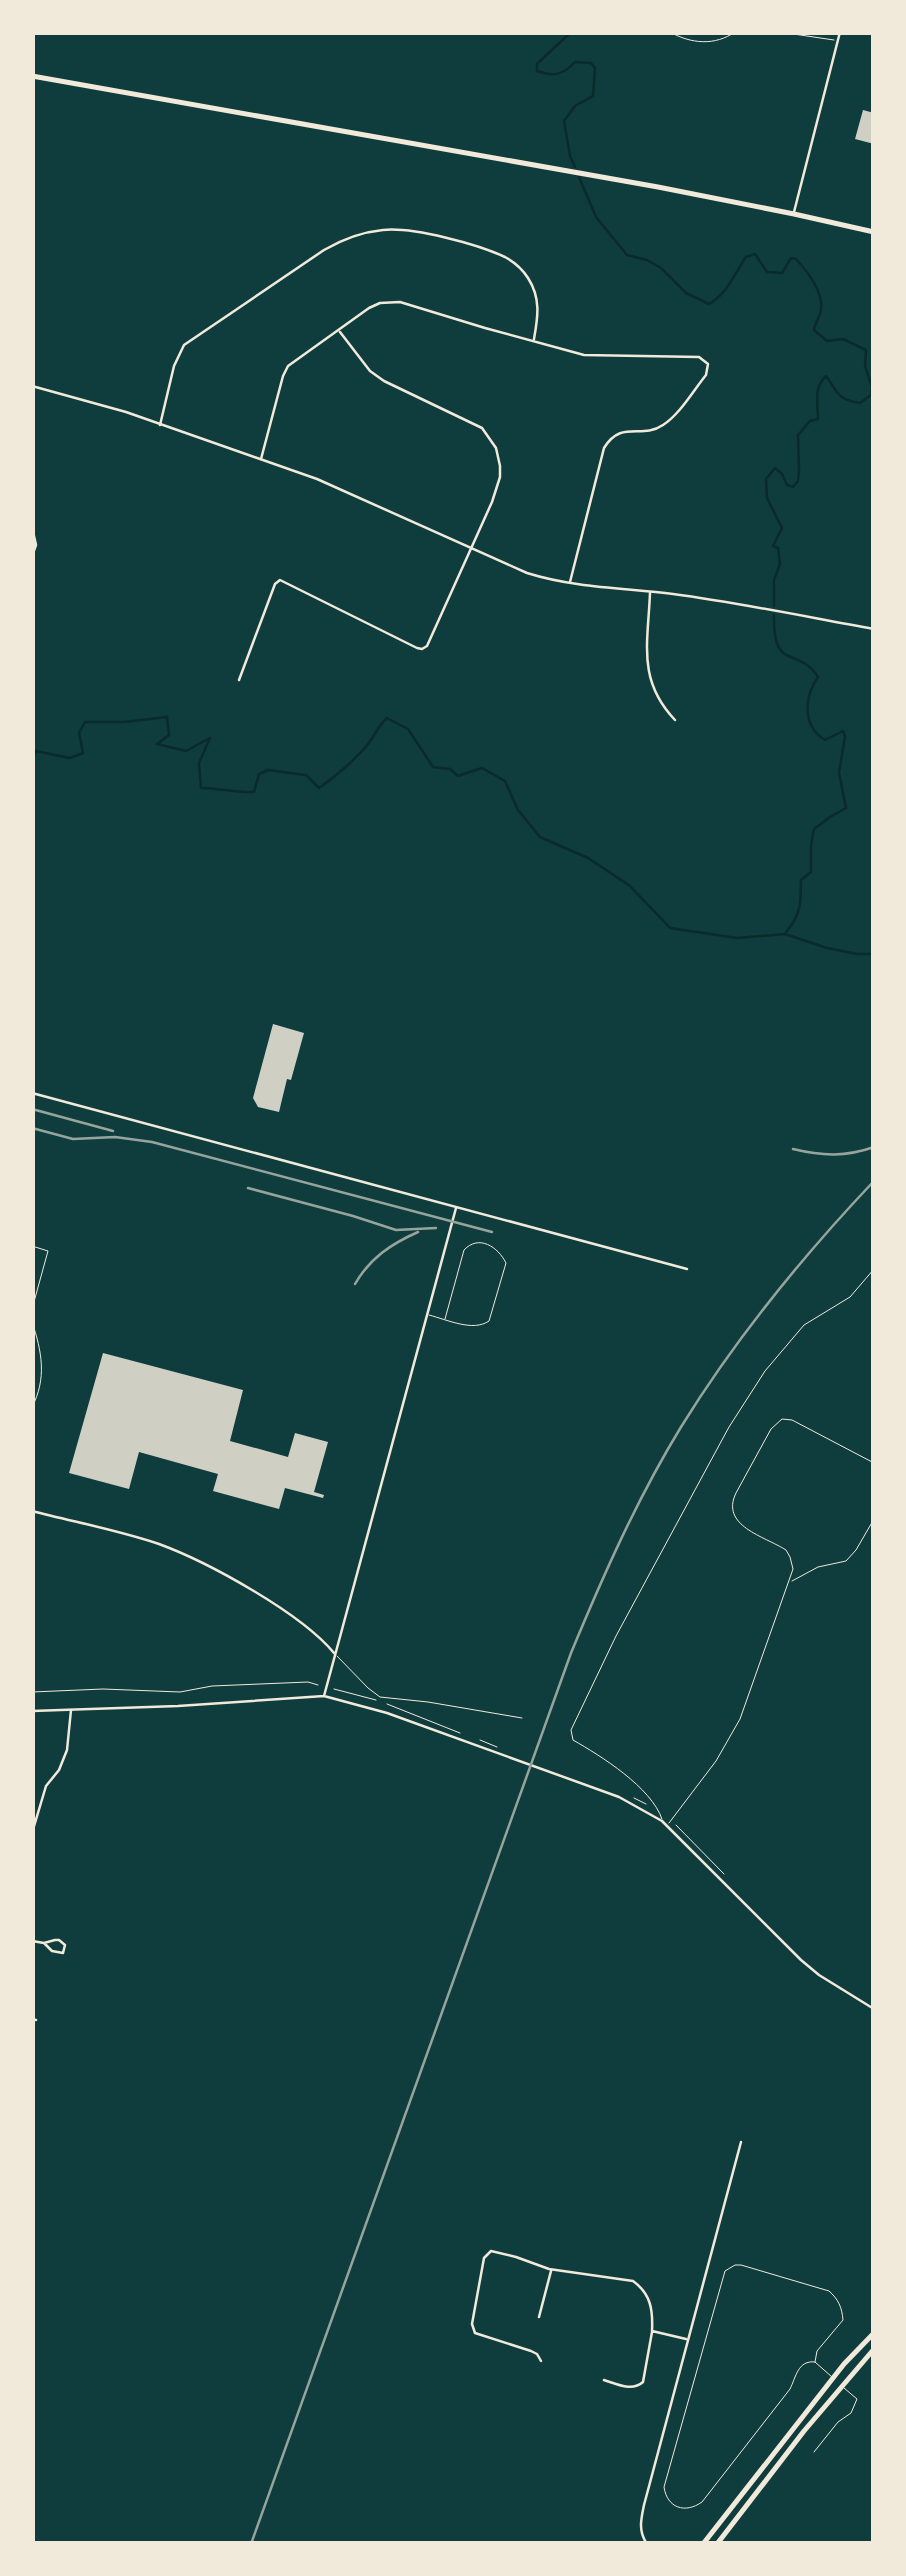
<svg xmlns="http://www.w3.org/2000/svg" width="906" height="2576" viewBox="0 0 906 2576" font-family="Karla,sans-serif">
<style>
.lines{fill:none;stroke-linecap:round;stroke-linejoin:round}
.stream{stroke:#0a2a2b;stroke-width:2.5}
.building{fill:#cfcfc3}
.path{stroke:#f1e9da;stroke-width:1}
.service{stroke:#f1e9da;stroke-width:1}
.minor{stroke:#f1e9da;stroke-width:2.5}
.tertiary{stroke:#f1e9da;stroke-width:2.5}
.trunk{stroke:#f1e9da;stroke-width:5}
.rail{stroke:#97a49c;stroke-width:2.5}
</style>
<rect width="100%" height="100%" fill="#0f3d3e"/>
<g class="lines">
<path class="stream" d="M 571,32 L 537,64 L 537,71 C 554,77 563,75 575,62 L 591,63 L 595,68 L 593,96 L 575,106 L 564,121 L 570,156 L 575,167
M 579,177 L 596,217 L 627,255 L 647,260 L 661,268 L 686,293 L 709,304 C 727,294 735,273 746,257 L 755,254 L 767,272 L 782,273 L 791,258 L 796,259 C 807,271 826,295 820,314 C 818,319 815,324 814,330 L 827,341 L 843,339 L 866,350 L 865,366 L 872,387 L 871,395 L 860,403 C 836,399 838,392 826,376 C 813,388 818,403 818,419 L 810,421 L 798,435 L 799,470 L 798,481 L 793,487 L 787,485 L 782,474 L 775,468 L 766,479 L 767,498 L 782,528 L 773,546 L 778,548 L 780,564 L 774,580 L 774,606
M 774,615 C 773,673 797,645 818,677 C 804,697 802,726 825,740 L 843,731 L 845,736 L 839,773 L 846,808 L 830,817 L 814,829 L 811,845 L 811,872 L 801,880 C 801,902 801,915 786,932
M 32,761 L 36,751 L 70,758 L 83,753 L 79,733 L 85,722 L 124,722 L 167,717 L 169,735 L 157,744 L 186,751 L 210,738 L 199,763 L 201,788 C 219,788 236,793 254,792 L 259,774 L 268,770 L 306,775 L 319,788 C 335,777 356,759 368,744 C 375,735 378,726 387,718 L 408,729 L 433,767 L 450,769 L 458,776 L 482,768 L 505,781 L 518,810 L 540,837 L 588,858 L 630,886 L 670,928 L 737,938 L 785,934 L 827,948 L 857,954 L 874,954"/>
</g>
<path class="building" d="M 863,110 L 874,113 L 874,144 L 855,139 Z
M 273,1024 L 304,1033 L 291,1080 L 287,1079 L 279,1112 L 258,1107 L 253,1098 Z
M 103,1353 L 243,1390 L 230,1441 L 288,1457 L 295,1433 L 328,1442 L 314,1492 L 324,1495 L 323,1498 L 285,1488 L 279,1509 L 213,1491 L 218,1474 L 139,1452 L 129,1489 L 69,1473 Z"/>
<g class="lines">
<path class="path" d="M 334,1689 L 376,1700
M 32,1692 L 103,1689 L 180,1692 L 212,1686 L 308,1682 L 318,1685
M 387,1704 L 460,1733
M 480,1740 L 497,1747
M 634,1798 L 646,1804
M 676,1825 L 724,1874"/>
<path class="service" d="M 670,32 C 691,44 715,46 735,32
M 780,32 L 834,40
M 32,1246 L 48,1251 L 32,1309
M 429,1315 C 448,1320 473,1332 489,1321 L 506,1263 C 498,1247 479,1234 464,1250 L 445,1319
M 32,1322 C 42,1351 47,1379 32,1407
M 792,1581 L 818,1567 L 846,1561 L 856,1550 L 874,1519
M 337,1656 L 368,1688 L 380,1697 L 428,1702 L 522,1718
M 662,1819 C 651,1787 601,1756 573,1740 L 571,1730 L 616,1636 L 729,1427 L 765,1371 L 804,1325 L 850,1297 L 874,1269
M 669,1823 L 716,1761 L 740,1719 L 793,1569 L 790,1557 L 786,1550 C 764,1536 720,1526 736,1493 L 771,1429 L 782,1419 L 792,1420 L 874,1463
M 815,2362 L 817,2351 L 843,2320 C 842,2307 838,2299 829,2291 L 741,2265 L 735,2265 L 725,2271 L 664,2487 C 667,2508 685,2514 702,2502 L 790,2389 C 796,2377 798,2360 815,2362 L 832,2377
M 814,2452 L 838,2422 L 851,2413 L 857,2399 L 844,2388"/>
<path class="minor" d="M 794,212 L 840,32
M 160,425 L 174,366 L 184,345 L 324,250 C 343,239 362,232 383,230 C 414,227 477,244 505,257 C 514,262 523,270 528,278 C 541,298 538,317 534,339
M 261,459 L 283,376 L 288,366 L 369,308 L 380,303 L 400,302 L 485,328 L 584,355 L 699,357 L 708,364 L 706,375 C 693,391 680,414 663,425 C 641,440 622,419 604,448 L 570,582
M 32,527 L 36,545 L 32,556
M 650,593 C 648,643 637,680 675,720
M 239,680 L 275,584 L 280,580 L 417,648 L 422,649 L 427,646 L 492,502 L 500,477 L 500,466 L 496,448 L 482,428 L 384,381 L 370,371 L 340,332
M 32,1833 L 46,1786 L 59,1770 L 67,1750 L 71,1710
M 55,1940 L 59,1940 L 65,1945 L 63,1953 L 52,1951 L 44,1943 Z
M 32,1941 L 44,1943
M 32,2019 L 36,2020
M 539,2317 L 551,2271
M 541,2361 L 537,2354 L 531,2351 L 475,2333 L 472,2324 L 484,2258 L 491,2251 L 516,2257 L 549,2269 L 633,2281 C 651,2294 653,2310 652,2331 L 686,2339
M 604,2380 C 617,2384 632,2392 643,2382 L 652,2332
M 647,2544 C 638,2531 641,2519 644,2505 L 741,2142"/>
<path class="tertiary" d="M 32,386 L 126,412 L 317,479 L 527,573 C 575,588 624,588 673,594 C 741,603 807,617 874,629
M 32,1093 L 687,1269
M 32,1511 C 74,1522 118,1530 159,1544 C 208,1562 301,1613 334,1653
M 324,1696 L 456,1208
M 32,1711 L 178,1706 L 324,1696 L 387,1713 L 619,1797 L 662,1821 L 801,1960 L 819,1975 L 874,2009"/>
<path class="trunk" d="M 32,76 L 658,187 L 794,214 L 874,232
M 703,2544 L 844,2364 L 874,2333
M 717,2544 L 804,2431 L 874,2349"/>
<path class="rail" d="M 32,1109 L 113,1131
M 32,1128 L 73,1139 L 115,1137 L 152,1142 L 492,1232
M 793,1149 C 822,1156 846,1157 874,1147
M 248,1188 L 353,1216 L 396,1230 L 436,1228
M 355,1284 C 370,1258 391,1244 418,1232
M 251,2544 L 571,1653 C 603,1576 637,1499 681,1427 C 736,1338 802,1257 874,1181"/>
</g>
<rect width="906" height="2576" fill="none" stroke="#f1e9da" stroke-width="70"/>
</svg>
